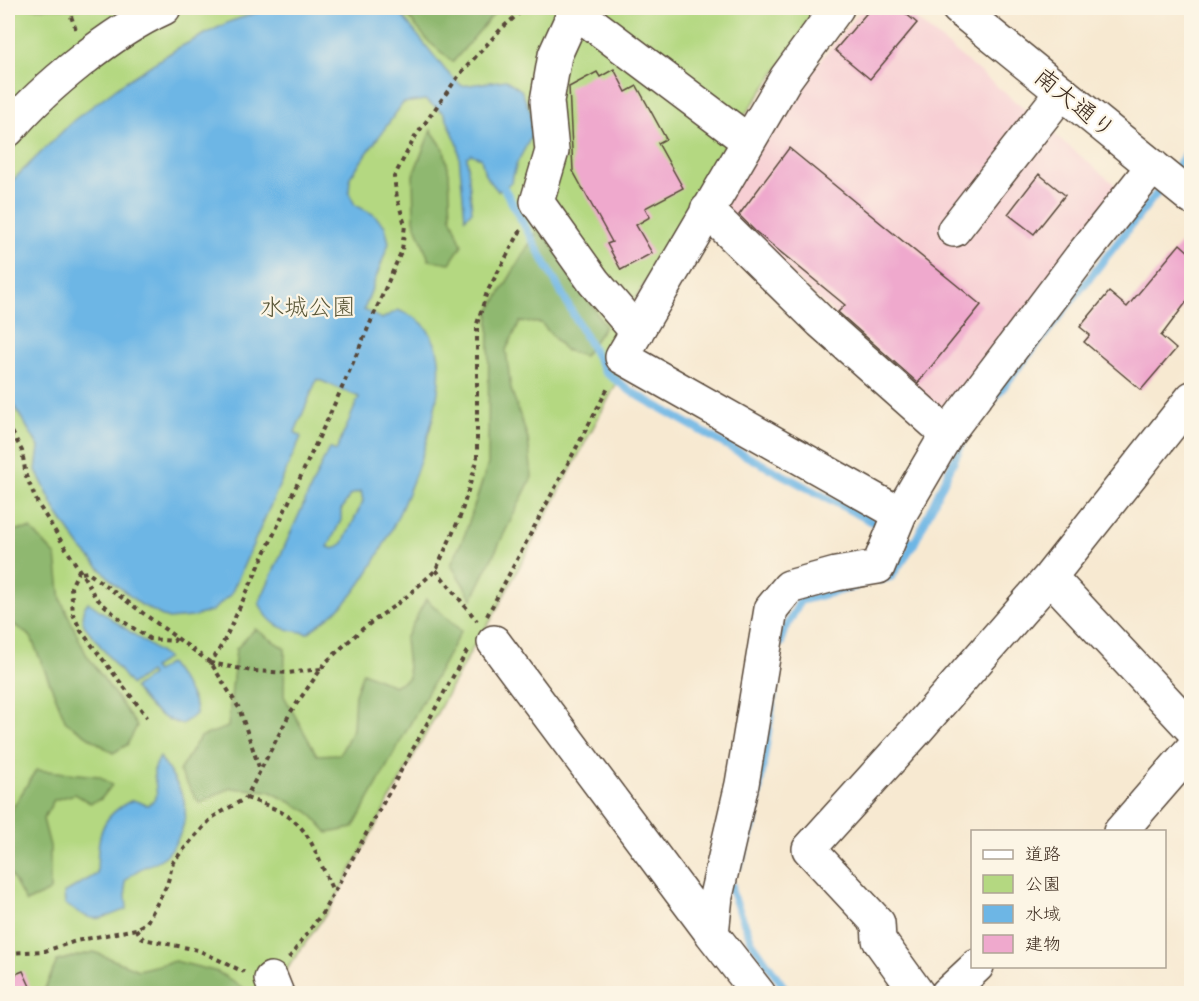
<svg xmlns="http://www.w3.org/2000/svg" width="1199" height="1001" viewBox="0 0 1199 1001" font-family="Caveat,'Klee One',sans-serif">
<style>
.built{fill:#f7cfd4}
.green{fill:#b4d881;stroke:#788150;stroke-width:1.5}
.forest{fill:#8fb86f;stroke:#657146;stroke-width:1.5}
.water{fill:#6db6e5;stroke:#547082;stroke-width:1.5;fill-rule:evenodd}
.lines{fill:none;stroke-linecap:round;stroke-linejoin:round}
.stream{stroke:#6db6e5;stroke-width:8}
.building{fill:#efa9cd}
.minor-casing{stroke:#574739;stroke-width:36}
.path{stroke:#574739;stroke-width:4;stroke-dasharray:4.5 4.5;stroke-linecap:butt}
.minor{stroke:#fff;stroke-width:33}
.labels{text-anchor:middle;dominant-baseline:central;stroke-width:4.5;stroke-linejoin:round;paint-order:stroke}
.street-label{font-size:24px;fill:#3b2a1e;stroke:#fcf5e5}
.park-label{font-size:24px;fill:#595637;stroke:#fcf5e5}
</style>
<rect width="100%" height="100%" fill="#fcf5e5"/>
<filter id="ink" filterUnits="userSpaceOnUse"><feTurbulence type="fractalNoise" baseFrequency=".0167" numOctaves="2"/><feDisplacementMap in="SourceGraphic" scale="12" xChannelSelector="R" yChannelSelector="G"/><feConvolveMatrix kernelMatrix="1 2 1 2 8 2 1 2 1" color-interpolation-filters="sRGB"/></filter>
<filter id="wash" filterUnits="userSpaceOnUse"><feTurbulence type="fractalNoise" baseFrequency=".008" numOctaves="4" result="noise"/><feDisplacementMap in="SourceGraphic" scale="24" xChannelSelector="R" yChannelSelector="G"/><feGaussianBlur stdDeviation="1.35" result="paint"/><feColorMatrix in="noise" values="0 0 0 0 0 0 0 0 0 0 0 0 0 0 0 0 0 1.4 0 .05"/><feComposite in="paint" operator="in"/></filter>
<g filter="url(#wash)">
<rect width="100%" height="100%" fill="#f7e9d1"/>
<path class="built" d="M 863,8 L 903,8 L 1120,189 L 949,418 L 721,209 L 788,101 Z"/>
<path class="green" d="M 8,8 L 822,8 L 734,130 L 633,303 L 618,339 L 602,365 L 621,375 L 491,620 L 477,640 L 331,907 L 291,963 L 272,993 L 8,993 Z"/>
<path class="forest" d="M 401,8 L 499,8 L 453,62 L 429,42 Z
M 431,130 L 444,149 L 449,173 L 451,216 L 462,245 L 450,263 L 429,260 L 414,220 L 413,175 Z
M 540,226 L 605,326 L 584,356 L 565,350 L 541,323 L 520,322 L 506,350 L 511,389 L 528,439 L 532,477 L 472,599 L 451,565 L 465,534 L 488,464 L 489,312 Z
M 31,529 L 56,556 L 61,600 L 86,654 L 137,726 L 127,745 L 113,753 L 66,722 L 31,637 L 8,620 L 8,534 L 13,530 Z
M 426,599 L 461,631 L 353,828 L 328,833 L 309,812 L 269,791 L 230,788 L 199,803 L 179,771 L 200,737 L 228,727 L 236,649 L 255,629 L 285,649 L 284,696 L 317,755 L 340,754 L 353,729 L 355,694 L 363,672 L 394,686 L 409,678 L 405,639 Z
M 36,770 L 99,776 L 112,785 L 101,799 L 90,803 L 75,794 L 54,800 L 43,819 L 50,846 L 50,891 L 26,902 L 10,873 L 9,814 Z
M 94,952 L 138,970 L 175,961 L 218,972 L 251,993 L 43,993 L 57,961 Z"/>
<path class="water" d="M 270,8 L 396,8 L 446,71 L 462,86 L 506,80 L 521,90 L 531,113 L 531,137 L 517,163 L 511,183 L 498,191 L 485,175 L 481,158 L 471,154 L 467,157 L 472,211 L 465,218 L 458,145 L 444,113 L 425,100 L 403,103 L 350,177 L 349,193 L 355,205 L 373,214 L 385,226 L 389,243 L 364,310 L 382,319 L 398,310 C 404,313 412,316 418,320 C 429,327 438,347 439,360 C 446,420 386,561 344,604 C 333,615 320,623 308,633 C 282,629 271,628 259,603 L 329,448 L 336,451 L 359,397 L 317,379 L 295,432 L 301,437 L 231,594 L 212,611 L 192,617 L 168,619 L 140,604 L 114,583 L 81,548 L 57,513 L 36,470 L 39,447 L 8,396 L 8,188 L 12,181 L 74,120 L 123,83 L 178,48 L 229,22 ZM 361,491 L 363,501 L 343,543 L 334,549 L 328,547 L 341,520 L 341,510 L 350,495 Z
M 88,602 L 167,658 L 153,668 L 156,672 L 169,663 C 177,674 198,701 196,714 L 182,724 C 159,719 147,706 134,688 L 151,675 L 149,672 L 131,685 L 84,625 C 81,615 82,610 88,602 Z
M 160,757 C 176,784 195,801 180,834 C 176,843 172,851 164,857 C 150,867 138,866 125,881 L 127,909 C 95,921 95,924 65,904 L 64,893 L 97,874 C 98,839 97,816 133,800 L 147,805 C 164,797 153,785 154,770 C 155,766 158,761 160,757 Z"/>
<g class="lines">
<path class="stream" d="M 1173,172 L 1192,146
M 499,179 L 605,372 L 632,392 L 733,449 L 886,529
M 993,400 L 1164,184
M 899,536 L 914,544
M 880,580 L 891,577 L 914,544 L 967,433
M 781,643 L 782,636 L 800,601 L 854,587
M 739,866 L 754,823 L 775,687
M 732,886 L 731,890 L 752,942 L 789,994"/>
</g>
<g id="blocks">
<path class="building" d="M 871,8 L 899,8 L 917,23 L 870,79 L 835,50 Z
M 614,69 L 626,92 L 637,86 L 666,139 L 658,143 L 683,188 L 645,208 L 650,217 L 636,225 L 652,253 L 621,270 L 607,244 L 612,242 L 573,171 L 569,87 L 597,72 L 600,77 Z
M 789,148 L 981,305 L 918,383 L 838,312 L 845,305 L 755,231 L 739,215 Z
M 1039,174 L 1065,195 L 1034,234 L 1008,214 Z
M 1180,244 L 1191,254 L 1191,296 L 1161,336 L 1176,349 L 1141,390 L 1084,342 L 1090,335 L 1080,327 L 1109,292 L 1127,307 Z
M 23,971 L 33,993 L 8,993 L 8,977 Z"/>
</g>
</g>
<g filter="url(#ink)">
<use href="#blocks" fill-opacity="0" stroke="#574739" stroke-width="1.5"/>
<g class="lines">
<defs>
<path id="minor" d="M 573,8 L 575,11 L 748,141
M 837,8 L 786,78 L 622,357 L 900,514 L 947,434 L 1080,258 L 1153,166
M 958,8 L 1192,198
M 575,11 L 555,55 L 547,101 L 552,151 L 537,202 L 594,282 L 637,332
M 8,130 C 44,87 113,31 164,8
M 707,210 L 821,322 L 947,434
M 954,230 L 1062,92
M 1050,577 L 1192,729
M 494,642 L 712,934 L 759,994
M 1120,832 L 1192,749
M 712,934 L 716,896 L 742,784 L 771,609 L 789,587 L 836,574 L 878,567 L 900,514
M 271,979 L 277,994
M 918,994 L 879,940 L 878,923 L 809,849 L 915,732 L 1050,577 L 1192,398
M 947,994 L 977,966"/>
</defs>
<use href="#minor" class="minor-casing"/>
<path class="path" d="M 68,8 L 76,30
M 8,424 L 22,451 L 26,476 L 38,504 L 87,582 L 95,597 L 121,620 L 150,639 L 174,641 L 176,638
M 79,570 L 71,587 L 73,614 L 81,631 L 147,717
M 436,570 L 477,621
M 82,573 L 87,572 L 211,663 L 239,708 L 260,770
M 487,616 L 608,388
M 321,669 L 288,673 L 252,671 L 211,663 L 224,641 L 341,390 L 402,250 L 405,225 L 397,198 L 394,177 L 415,137 L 460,74 L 501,29 L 525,8
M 246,798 C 310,818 307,835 333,891
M 136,929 L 143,939 L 198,950 L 244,972
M 8,953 L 45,951 L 76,941 L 136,929 L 147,922 L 167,885 L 173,862 L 195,836 L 213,817 L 246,798 L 290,713 L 326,662 L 361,630 L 405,598 L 436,570 L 460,517 L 477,461 L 477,324 L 487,292 L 521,230
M 289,958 L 323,912 L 467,651"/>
<use href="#minor" class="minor"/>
</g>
</g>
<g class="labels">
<g class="street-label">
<text transform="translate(1075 103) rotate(39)">南大通り</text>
</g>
<g class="park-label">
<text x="308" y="307">水城公園</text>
</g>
</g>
<rect width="1199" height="1001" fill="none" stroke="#fcf5e5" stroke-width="30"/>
<rect x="971" y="830" width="195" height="138" fill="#fcf5e5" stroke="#afa495" stroke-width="1.5"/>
<rect x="983" y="850" width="30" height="9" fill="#ffffff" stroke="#afa495" stroke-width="1.5"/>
<text x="1025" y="860" font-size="18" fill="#3b2a1e">道路</text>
<rect x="983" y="875" width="30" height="18" fill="#b4d881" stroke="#afa495" stroke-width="1.5"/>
<text x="1025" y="890" font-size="18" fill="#3b2a1e">公園</text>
<rect x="983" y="905" width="30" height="18" fill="#6db6e5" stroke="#afa495" stroke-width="1.5"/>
<text x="1025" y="920" font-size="18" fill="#3b2a1e">水域</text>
<rect x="983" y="935" width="30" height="18" fill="#efa9cd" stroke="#afa495" stroke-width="1.5"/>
<text x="1025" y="950" font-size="18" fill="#3b2a1e">建物</text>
</svg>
